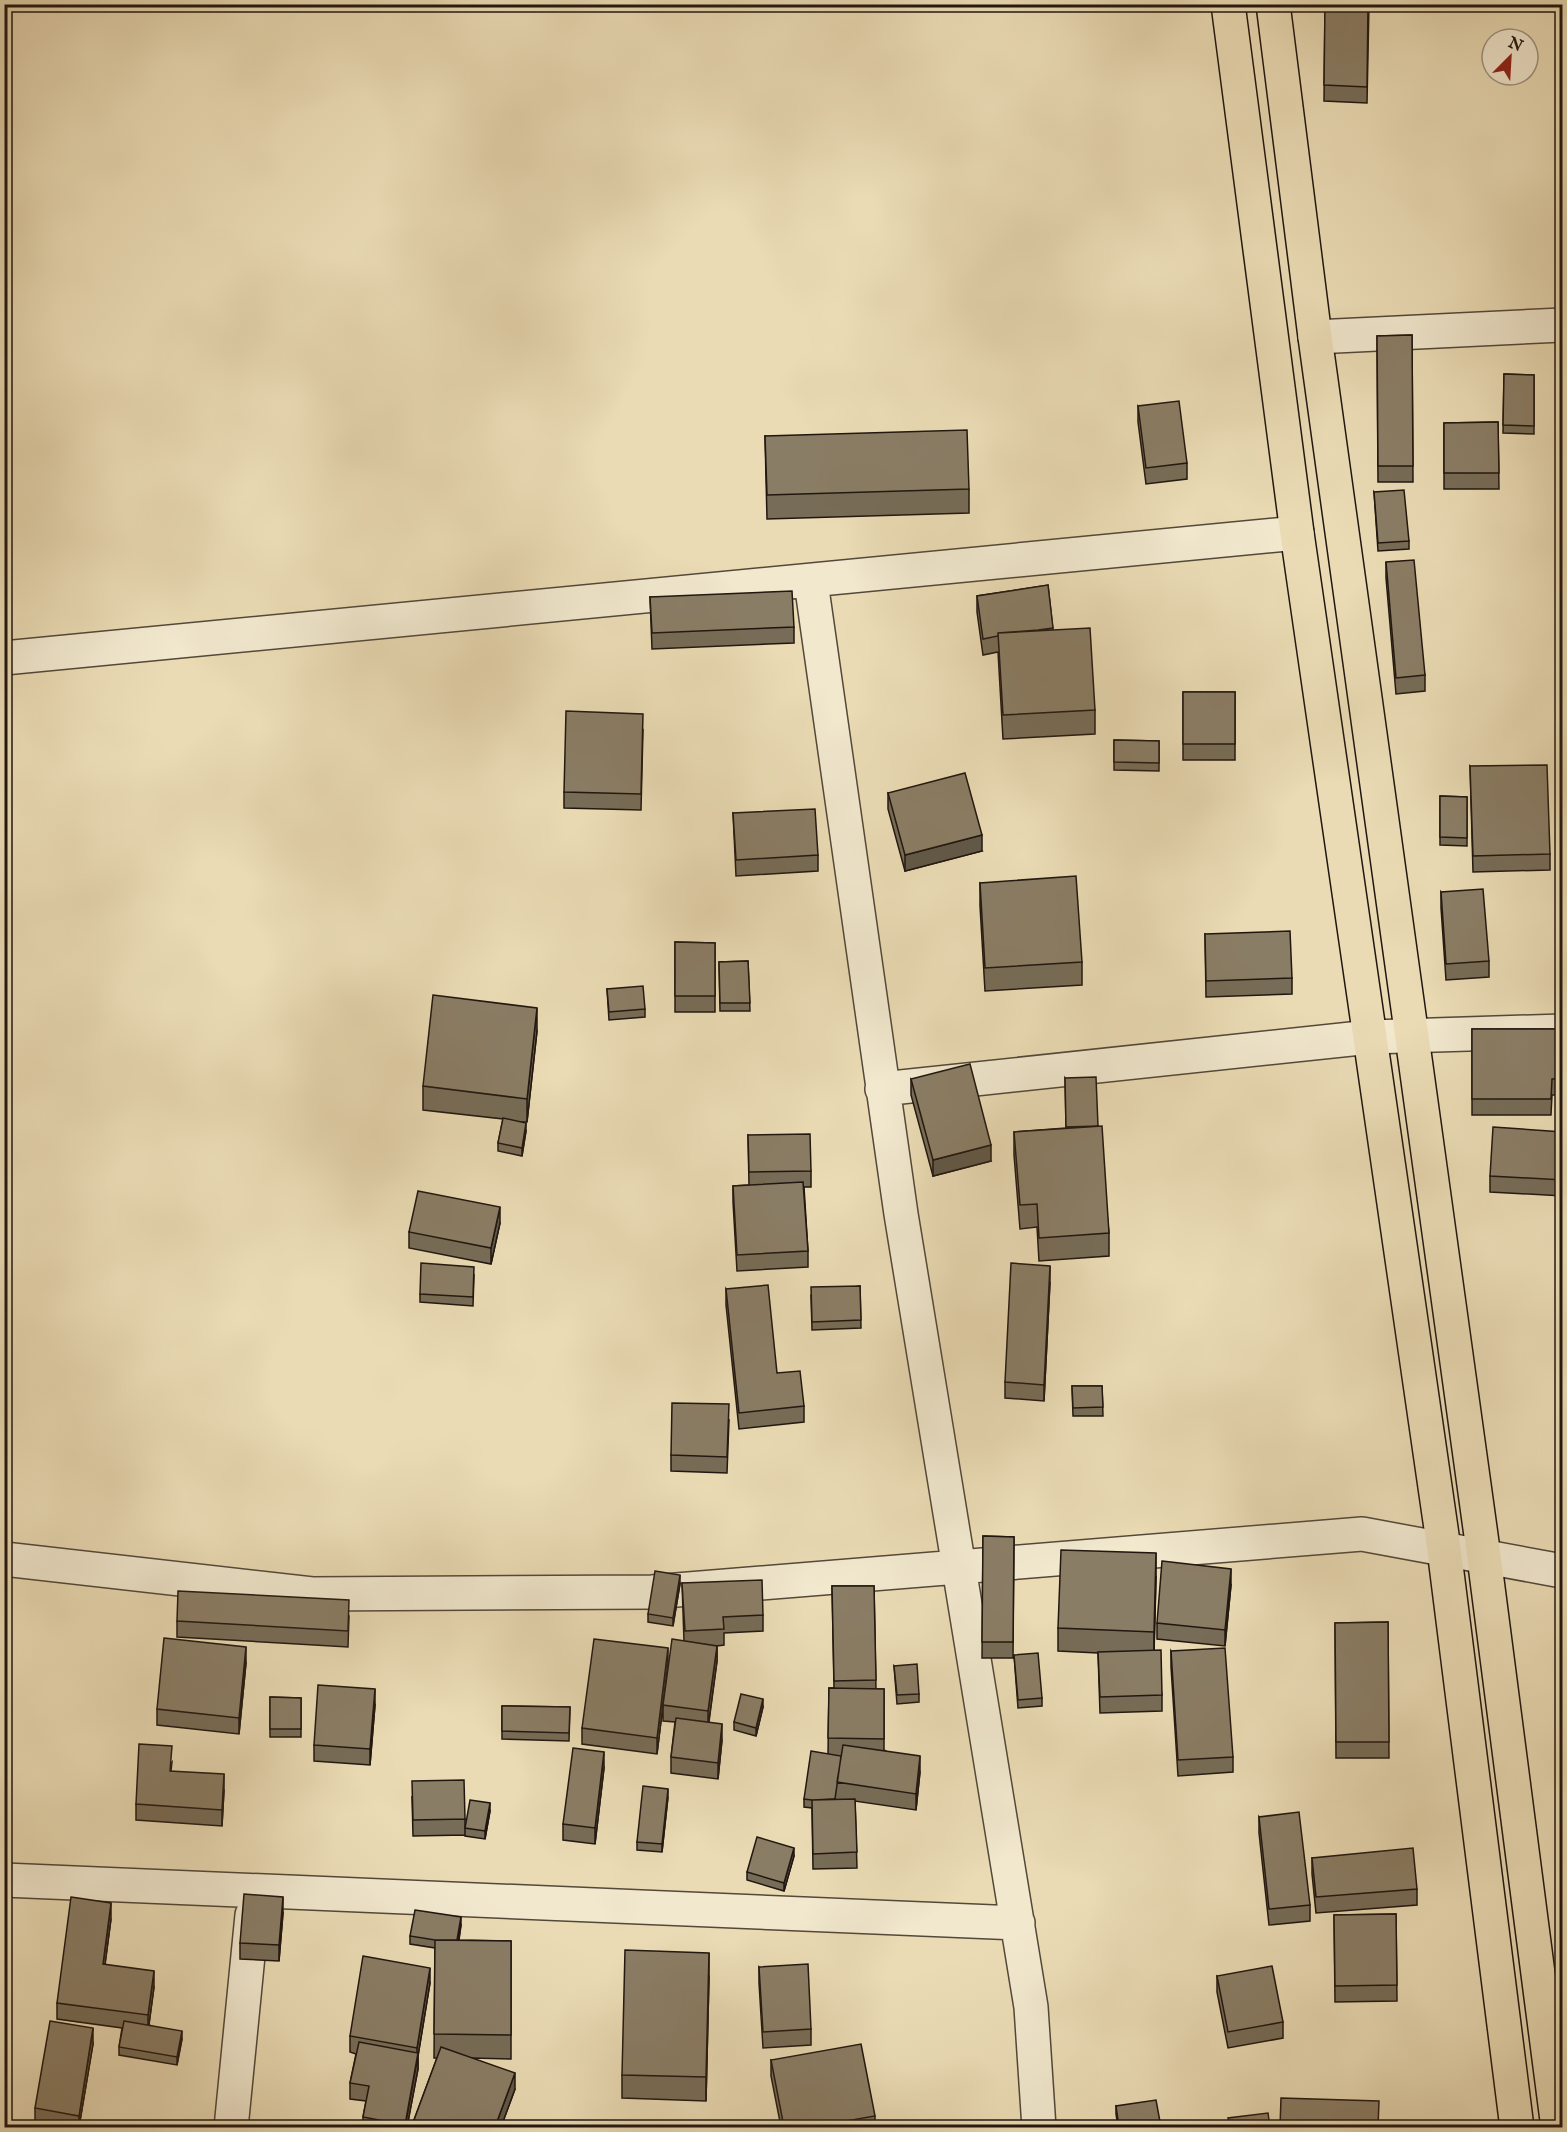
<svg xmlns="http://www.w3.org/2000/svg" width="1567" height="2132" viewBox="0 0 1567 2132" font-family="'IM FELL English',serif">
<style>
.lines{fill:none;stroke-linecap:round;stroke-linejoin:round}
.minor-casing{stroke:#534839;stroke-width:36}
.major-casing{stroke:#211710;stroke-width:36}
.minor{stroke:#f1e8ce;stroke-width:33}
.major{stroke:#eadbb4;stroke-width:33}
.wall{fill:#776c57;stroke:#211710;stroke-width:1.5}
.shaded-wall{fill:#615847;stroke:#211710;stroke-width:1.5}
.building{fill:#8a7d65;stroke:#211710;stroke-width:1.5}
</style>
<rect width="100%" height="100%" fill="#eadbb4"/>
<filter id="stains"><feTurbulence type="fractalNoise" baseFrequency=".00333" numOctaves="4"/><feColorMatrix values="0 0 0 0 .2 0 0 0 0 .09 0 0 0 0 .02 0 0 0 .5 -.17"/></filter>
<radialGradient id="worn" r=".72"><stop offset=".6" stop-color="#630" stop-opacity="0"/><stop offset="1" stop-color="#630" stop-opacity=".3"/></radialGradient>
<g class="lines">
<defs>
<path id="minor" d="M 1315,337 L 1562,325
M 811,582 L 901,1214 L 1031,2007 L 1039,2128
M 4,658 L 1297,533
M 882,1089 L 1370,1037 L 1562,1031
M 4,1559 L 312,1594 L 652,1592 L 1362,1534 L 1562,1571
M 4,1880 L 1018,1923
M 231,2128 L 252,1915"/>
<path id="major" d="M 1228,4 L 1297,533 L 1444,1549 L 1517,2128
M 1273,4 L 1315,337 L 1484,1557 L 1558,2128"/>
</defs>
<use href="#minor" class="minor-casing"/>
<use href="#major" class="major-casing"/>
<use href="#minor" class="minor"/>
<use href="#major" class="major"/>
</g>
<path class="wall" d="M 1325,4 L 1369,4 L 1367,103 L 1324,101 Z
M 1412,335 L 1413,482 L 1378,482 L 1377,336 Z
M 1504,374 L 1534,375 L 1534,434 L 1503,433 Z
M 1138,406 L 1187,463 L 1187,479 L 1146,484 L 1138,422 Z
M 1498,422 L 1499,489 L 1444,489 L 1444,423 Z
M 765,436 L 969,489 L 969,513 L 767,519 Z
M 1374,492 L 1409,541 L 1409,549 L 1378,551 Z
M 1386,562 L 1425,675 L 1425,691 L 1396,694 L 1386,578 Z
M 1048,585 L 1053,630 L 1095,710 L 1095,734 L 1003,739 L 998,652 L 983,655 L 977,612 L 977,596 Z
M 650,597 L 794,627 L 794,643 L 652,649 Z
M 1183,692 L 1235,692 L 1235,760 L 1183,760 Z
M 643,730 L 641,810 L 564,808 L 564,792 Z
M 1114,740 L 1159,741 L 1159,771 L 1114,770 Z
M 1470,766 L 1550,854 L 1550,870 L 1473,872 Z
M 888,793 L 982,851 L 905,871 L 888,809 Z
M 1440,796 L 1467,797 L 1467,846 L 1440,845 Z
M 733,813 L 818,855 L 818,871 L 736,876 Z
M 980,883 L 1082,962 L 1082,985 L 985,991 L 980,906 Z
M 1441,892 L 1489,961 L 1489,977 L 1446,980 L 1441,908 Z
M 1205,934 L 1292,978 L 1292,994 L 1206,997 Z
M 675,942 L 715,943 L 715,1012 L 675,1012 Z
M 748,961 L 750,1011 L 720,1011 L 719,962 Z
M 607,989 L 645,1009 L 645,1017 L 609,1020 Z
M 1472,1029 L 1563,1029 L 1563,1095 L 1552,1095 L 1551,1115 L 1472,1115 Z
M 537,1031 L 527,1122 L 521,1122 L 526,1131 L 522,1156 L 498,1151 L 498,1143 L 503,1119 L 423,1110 L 423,1086 Z
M 1065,1078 L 1098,1126 L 1109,1233 L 1109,1256 L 1039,1261 L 1037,1227 L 1020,1229 L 1014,1155 L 1014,1132 L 1066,1128 Z
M 911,1079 L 991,1161 L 933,1176 L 911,1095 Z
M 1563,1132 L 1563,1196 L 1490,1192 L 1490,1176 Z
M 748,1135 L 811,1171 L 811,1187 L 804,1187 L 808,1251 L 808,1267 L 737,1271 L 733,1202 L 733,1186 L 749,1185 Z
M 500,1223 L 491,1264 L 409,1248 L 409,1232 Z
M 474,1275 L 473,1306 L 420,1302 L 420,1294 Z
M 1050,1282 L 1044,1401 L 1005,1398 L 1005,1382 Z
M 860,1286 L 861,1328 L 812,1330 L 811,1295 Z
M 726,1289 L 777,1373 L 804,1406 L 804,1422 L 739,1429 L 726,1305 Z
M 1072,1386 L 1102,1386 L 1103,1416 L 1073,1416 Z
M 729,1420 L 727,1473 L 671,1471 L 671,1455 Z
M 983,1536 L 1014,1537 L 1013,1658 L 982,1658 Z
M 1156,1577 L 1154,1650 L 1162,1695 L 1162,1711 L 1100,1713 L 1098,1653 L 1058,1651 L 1058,1628 Z
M 682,1583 L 763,1615 L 763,1631 L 724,1633 L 724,1645 L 717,1646 L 717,1661 L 709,1722 L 722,1740 L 718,1779 L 671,1773 L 671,1757 L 675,1722 L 663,1721 L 663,1705 L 657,1754 L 582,1744 L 582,1728 L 668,1664 L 684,1641 Z
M 680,1584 L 673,1626 L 648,1622 L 648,1614 Z
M 1231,1585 L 1225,1646 L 1157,1639 L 1157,1623 Z
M 832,1586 L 874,1586 L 876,1689 L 884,1689 L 884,1750 L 920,1772 L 916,1810 L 855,1801 L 857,1868 L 813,1869 L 812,1808 L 804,1807 L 804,1799 L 828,1754 L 829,1688 L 834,1688 Z
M 349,1616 L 348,1647 L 177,1637 L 177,1621 Z
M 1388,1622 L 1389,1758 L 1336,1758 L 1335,1623 Z
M 1171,1651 L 1233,1757 L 1233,1772 L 1178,1776 L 1171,1667 Z
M 1014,1655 L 1042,1698 L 1042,1706 L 1018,1708 Z
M 246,1663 L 239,1734 L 157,1725 L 157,1709 Z
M 894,1666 L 919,1694 L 919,1702 L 897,1704 Z
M 270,1697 L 301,1698 L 301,1737 L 270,1737 Z
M 375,1705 L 370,1765 L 314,1761 L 314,1745 Z
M 502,1706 L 570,1707 L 569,1741 L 502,1739 Z
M 763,1707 L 756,1736 L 734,1730 L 734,1722 Z
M 172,1762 L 171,1771 L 224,1790 L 222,1826 L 136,1820 L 136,1804 Z
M 604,1768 L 595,1844 L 563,1840 L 563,1824 Z
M 412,1797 L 465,1819 L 465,1835 L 413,1836 Z
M 668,1797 L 662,1852 L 637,1850 L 637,1842 Z
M 490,1811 L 485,1839 L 465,1836 L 465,1828 Z
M 1259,1817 L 1310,1905 L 1310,1921 L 1269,1925 L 1259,1833 Z
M 794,1856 L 784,1891 L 747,1880 L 747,1872 Z
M 1312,1858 L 1417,1889 L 1417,1905 L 1316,1913 L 1312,1874 Z
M 283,1913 L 279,1961 L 240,1959 L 240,1943 Z
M 1396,1914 L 1397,2001 L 1335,2002 L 1334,1915 Z
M 111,1919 L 105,1964 L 154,1987 L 149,2025 L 182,2039 L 177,2065 L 119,2055 L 119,2047 L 122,2028 L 57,2019 L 57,2003 Z
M 461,1925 L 459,1940 L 511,1941 L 511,2059 L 473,2058 L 515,2089 L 501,2127 L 414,2127 L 414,2120 L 437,2058 L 434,2058 L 435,1948 L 410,1944 L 410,1936 Z
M 759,1967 L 811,2029 L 811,2045 L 763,2048 L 759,1983 Z
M 1217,1976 L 1283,2022 L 1283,2038 L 1228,2048 L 1217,1992 Z
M 709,1977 L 706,2101 L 622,2098 L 622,2075 Z
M 430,1983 L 418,2056 L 418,2069 L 407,2127 L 363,2127 L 363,2117 L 366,2101 L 350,2099 L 350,2083 L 356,2054 L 350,2052 L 350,2036 Z
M 93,2044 L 79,2127 L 53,2127 L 35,2124 L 35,2108 Z
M 771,2060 L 875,2116 L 875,2127 L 781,2127 L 771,2076 Z
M 1116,2106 L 1161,2127 L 1118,2127 L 1116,2114 Z"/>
<path class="shaded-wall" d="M 982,835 L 982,851 L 905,871 L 905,855 Z
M 537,1008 L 537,1031 L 527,1122 L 527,1099 Z
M 526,1123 L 526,1131 L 522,1156 L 522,1148 Z
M 991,1145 L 991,1161 L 933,1176 L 933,1160 Z
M 500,1207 L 500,1223 L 491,1264 L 491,1248 Z
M 1050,1266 L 1050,1282 L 1044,1401 L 1044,1385 Z
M 1156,1553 L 1156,1577 L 1154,1655 L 1154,1632 Z
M 1231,1569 L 1231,1585 L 1225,1646 L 1225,1630 Z
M 680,1575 L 680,1584 L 673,1626 L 673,1618 Z
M 717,1646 L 717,1661 L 708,1727 L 708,1711 Z
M 246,1647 L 246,1663 L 239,1734 L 239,1718 Z
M 668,1648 L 668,1664 L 657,1754 L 657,1738 Z
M 375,1689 L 375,1705 L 370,1765 L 370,1749 Z
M 763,1699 L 763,1707 L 756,1736 L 756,1728 Z
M 722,1724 L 722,1740 L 718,1779 L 718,1763 Z
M 604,1752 L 604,1768 L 595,1844 L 595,1828 Z
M 920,1756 L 920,1772 L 916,1810 L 916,1794 Z
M 224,1774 L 224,1790 L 222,1826 L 222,1810 Z
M 668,1789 L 668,1797 L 662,1852 L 662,1844 Z
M 490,1803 L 490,1811 L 485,1839 L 485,1831 Z
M 794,1848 L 794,1856 L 784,1891 L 784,1883 Z
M 283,1897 L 283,1913 L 279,1961 L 279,1945 Z
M 111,1903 L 111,1919 L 103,1980 L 103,1964 Z
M 461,1917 L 461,1925 L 457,1952 L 457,1944 Z
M 709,1953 L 709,1977 L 706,2101 L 706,2077 Z
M 430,1968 L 430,1983 L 418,2056 L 418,2069 L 407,2127 L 405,2127 L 417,2061 L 417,2048 Z
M 154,1971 L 154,1987 L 148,2031 L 148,2015 Z
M 93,2028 L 93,2044 L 79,2127 L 79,2116 Z
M 182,2031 L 182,2039 L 177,2065 L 177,2057 Z
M 515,2073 L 515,2089 L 501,2127 L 495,2127 Z"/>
<path class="building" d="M 1325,4 L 1368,4 L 1367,87 L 1324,85 Z
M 1412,335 L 1413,466 L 1378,466 L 1377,336 Z
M 1504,374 L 1534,375 L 1534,426 L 1503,425 Z
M 1179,401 L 1187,463 L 1146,468 L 1138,406 Z
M 1498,422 L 1499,473 L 1444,473 L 1444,423 Z
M 967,430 L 969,489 L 767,495 L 765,436 Z
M 1404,490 L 1409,541 L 1378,543 L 1374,492 Z
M 1414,560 L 1425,675 L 1396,678 L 1386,562 Z
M 1048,585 L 1053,628 L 1038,630 L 998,633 L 998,636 L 983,639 L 977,596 Z
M 792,591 L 794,627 L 652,633 L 650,597 Z
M 1090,628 L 1095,710 L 1003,715 L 998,633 Z
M 1183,692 L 1235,692 L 1235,744 L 1183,744 Z
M 566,711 L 643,714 L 641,794 L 564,792 Z
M 1114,740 L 1159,741 L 1159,763 L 1114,762 Z
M 1547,765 L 1550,854 L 1473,856 L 1470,766 Z
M 965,773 L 982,835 L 905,855 L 888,793 Z
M 1440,796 L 1467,797 L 1467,838 L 1440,837 Z
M 815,809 L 818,855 L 736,860 L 733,813 Z
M 1076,876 L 1082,962 L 985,968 L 980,883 Z
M 1483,889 L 1489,961 L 1446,964 L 1441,892 Z
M 1290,931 L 1292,978 L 1206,981 L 1205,934 Z
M 675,942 L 715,943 L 715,996 L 675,996 Z
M 748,961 L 750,1003 L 720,1003 L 719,962 Z
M 643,986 L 645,1009 L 609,1012 L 607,989 Z
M 433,995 L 537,1008 L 527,1099 L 423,1086 Z
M 1472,1029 L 1563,1029 L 1563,1079 L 1552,1079 L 1551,1099 L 1472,1099 Z
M 970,1064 L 991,1145 L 933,1160 L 911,1079 Z
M 1096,1077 L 1098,1126 L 1066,1127 L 1065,1078 Z
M 503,1118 L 526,1123 L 522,1148 L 498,1143 Z
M 1102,1126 L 1109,1233 L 1039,1238 L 1037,1204 L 1020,1205 L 1014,1132 Z
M 1493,1127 L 1563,1132 L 1563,1180 L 1490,1176 Z
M 810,1134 L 811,1171 L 749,1172 L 748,1135 Z
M 803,1182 L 808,1251 L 737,1255 L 733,1186 Z
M 418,1191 L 500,1207 L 491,1248 L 409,1232 Z
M 421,1263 L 474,1267 L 473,1297 L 420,1294 Z
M 1011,1263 L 1050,1266 L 1044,1385 L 1005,1382 Z
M 768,1285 L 777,1373 L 800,1371 L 804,1406 L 739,1413 L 726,1289 Z
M 860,1286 L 861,1320 L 812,1322 L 811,1287 Z
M 1072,1386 L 1102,1386 L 1103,1407 L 1073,1408 Z
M 672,1403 L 729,1404 L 727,1457 L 671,1455 Z
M 983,1536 L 1014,1537 L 1013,1642 L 982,1642 Z
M 1061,1550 L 1156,1553 L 1154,1632 L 1058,1628 Z
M 1162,1561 L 1231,1569 L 1225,1630 L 1157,1623 Z
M 655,1571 L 680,1575 L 673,1618 L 648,1614 Z
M 762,1580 L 763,1615 L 723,1617 L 724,1629 L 685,1631 L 682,1583 Z
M 832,1586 L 874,1586 L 876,1680 L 834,1681 Z
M 178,1591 L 349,1600 L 348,1631 L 177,1621 Z
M 1388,1622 L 1389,1742 L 1336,1742 L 1335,1623 Z
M 164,1638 L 246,1647 L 239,1718 L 157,1709 Z
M 594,1639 L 668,1648 L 657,1738 L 582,1728 Z
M 672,1639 L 717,1646 L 708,1711 L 663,1705 Z
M 1225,1648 L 1233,1757 L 1178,1760 L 1171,1651 Z
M 1161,1650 L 1162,1695 L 1100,1697 L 1098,1652 Z
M 1038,1653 L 1042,1698 L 1018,1700 L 1014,1655 Z
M 917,1664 L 919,1694 L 897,1695 L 894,1666 Z
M 318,1685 L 375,1689 L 370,1749 L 314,1745 Z
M 829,1688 L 884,1689 L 884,1739 L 828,1738 Z
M 741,1694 L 763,1699 L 756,1728 L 734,1722 Z
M 270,1697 L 301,1698 L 301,1729 L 270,1729 Z
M 502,1706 L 570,1707 L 569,1733 L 502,1731 Z
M 676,1718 L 722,1724 L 718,1763 L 671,1757 Z
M 139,1744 L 172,1746 L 170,1771 L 224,1774 L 222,1810 L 136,1804 Z
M 843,1745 L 920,1756 L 916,1794 L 837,1782 Z
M 573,1748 L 604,1752 L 595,1828 L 563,1824 Z
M 811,1751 L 841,1756 L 835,1799 L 812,1800 L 804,1799 Z
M 464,1780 L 465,1819 L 413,1820 L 412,1781 Z
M 643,1786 L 668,1789 L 662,1844 L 637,1842 Z
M 855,1799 L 857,1852 L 813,1854 L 812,1800 Z
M 470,1800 L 490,1803 L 485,1831 L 465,1828 Z
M 1299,1812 L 1310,1905 L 1269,1909 L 1259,1817 Z
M 757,1837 L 794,1848 L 784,1883 L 747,1872 Z
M 1413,1848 L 1417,1889 L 1316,1897 L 1312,1858 Z
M 244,1894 L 283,1897 L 279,1945 L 240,1943 Z
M 71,1897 L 111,1903 L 103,1964 L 154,1971 L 148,2015 L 57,2003 Z
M 415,1910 L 461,1917 L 457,1940 L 435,1940 L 410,1936 Z
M 1396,1914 L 1397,1985 L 1335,1986 L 1334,1915 Z
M 435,1940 L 511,1941 L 511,2035 L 434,2034 Z
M 625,1950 L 709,1953 L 706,2077 L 622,2075 Z
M 363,1956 L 430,1968 L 417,2048 L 350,2036 Z
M 808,1964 L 811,2029 L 763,2032 L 759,1967 Z
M 1272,1966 L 1283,2022 L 1228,2032 L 1217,1976 Z
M 50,2021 L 93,2028 L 79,2116 L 35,2108 Z
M 124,2021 L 182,2031 L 177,2057 L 119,2047 Z
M 359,2042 L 418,2053 L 405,2125 L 363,2117 L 369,2086 L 350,2083 Z
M 861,2044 L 875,2116 L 812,2127 L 784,2127 L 771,2060 Z
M 441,2047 L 515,2073 L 495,2127 L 436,2127 L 414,2120 Z
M 1281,2098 L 1379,2101 L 1378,2127 L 1280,2127 Z
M 1156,2100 L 1161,2127 L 1119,2127 L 1116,2106 Z
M 1268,2113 L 1270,2127 L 1230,2127 L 1228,2118 Z"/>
<rect width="1567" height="2132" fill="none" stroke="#eadbb4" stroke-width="24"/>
<rect x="6" y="6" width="1555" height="2120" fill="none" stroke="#211710" stroke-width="3"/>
<rect x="12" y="12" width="1543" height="2108" fill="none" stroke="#211710" stroke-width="1.5"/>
<g transform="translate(1510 57) rotate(24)"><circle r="28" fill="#f1e8ce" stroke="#9e9482" stroke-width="1.5"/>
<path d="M0-4.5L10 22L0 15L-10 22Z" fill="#8f2418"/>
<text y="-9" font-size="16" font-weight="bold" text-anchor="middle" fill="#211710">N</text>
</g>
<rect width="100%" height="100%" filter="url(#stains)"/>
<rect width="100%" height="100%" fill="url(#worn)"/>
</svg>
